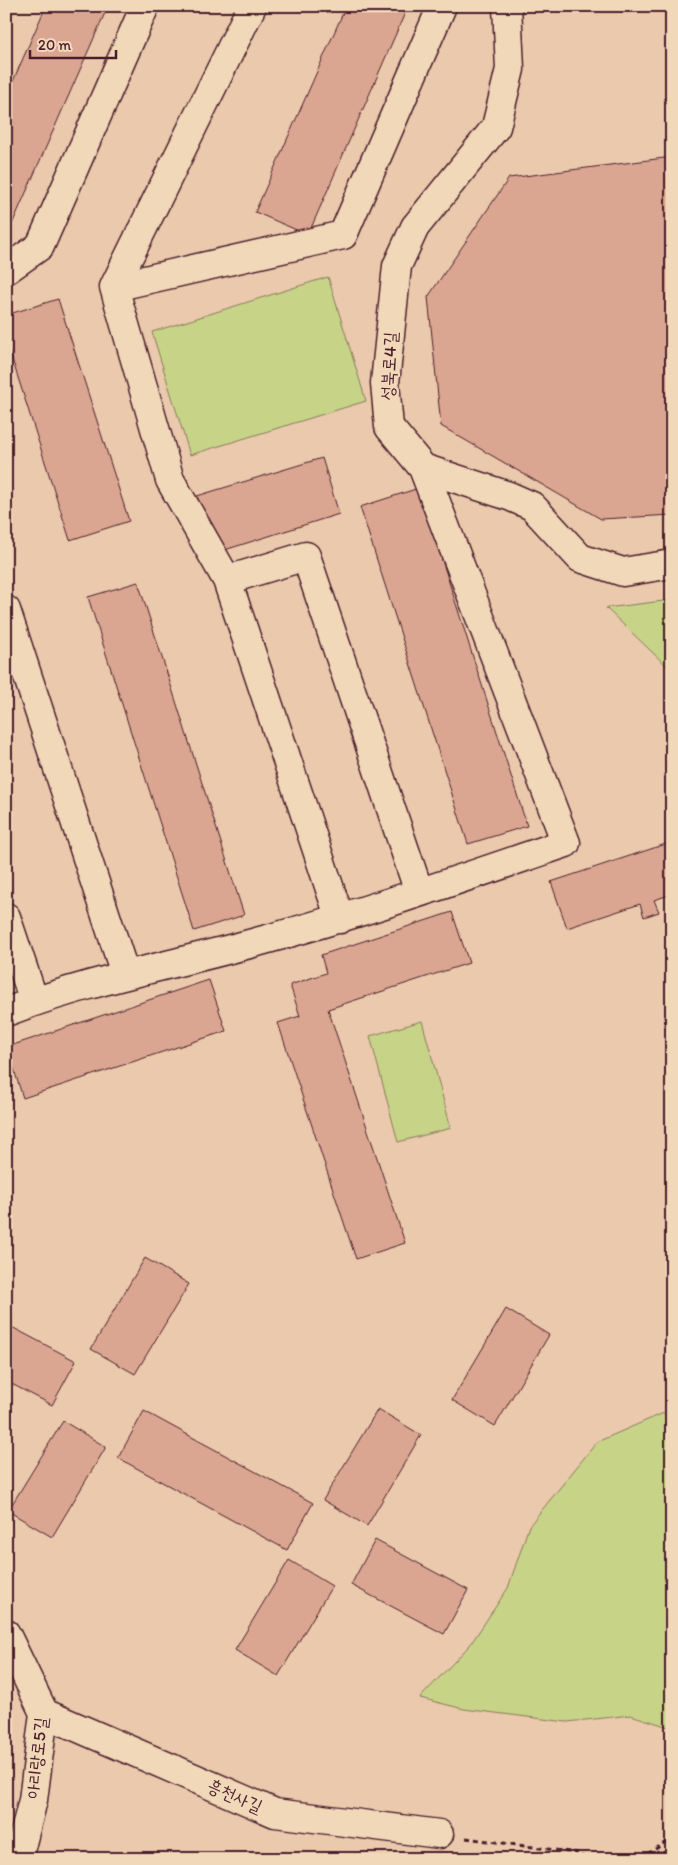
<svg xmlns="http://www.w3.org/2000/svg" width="678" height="1865" viewBox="0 0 678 1865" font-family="Itim,'Poor Story',sans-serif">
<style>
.green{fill:#c7d488;stroke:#887a5a}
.building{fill:#dba691;stroke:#4a1f2b}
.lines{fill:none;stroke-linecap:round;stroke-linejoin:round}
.minor-casing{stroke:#4a1f2b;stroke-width:31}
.path{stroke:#4a1f2b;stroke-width:3;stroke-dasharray:5 4;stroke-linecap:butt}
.minor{stroke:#f1d8b9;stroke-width:28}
.labels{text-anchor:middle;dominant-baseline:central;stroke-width:4.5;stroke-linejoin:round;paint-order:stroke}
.street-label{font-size:18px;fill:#4a1f2b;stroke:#f1d8b9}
</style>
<rect width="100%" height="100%" fill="#eac9ad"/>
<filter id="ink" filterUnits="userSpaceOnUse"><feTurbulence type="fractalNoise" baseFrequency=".02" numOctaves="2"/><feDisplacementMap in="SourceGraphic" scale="10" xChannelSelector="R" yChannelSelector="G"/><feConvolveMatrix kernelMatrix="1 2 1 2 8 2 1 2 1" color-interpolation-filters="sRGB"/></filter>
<g filter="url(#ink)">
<path class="green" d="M 328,277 L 366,401 L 190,455 L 152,332 Z
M 672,600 L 672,671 L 606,608 Z
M 422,1021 L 451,1128 L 398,1142 L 370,1036 Z
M 672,1405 L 672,1728 L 631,1715 L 567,1722 L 464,1709 L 420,1698 L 470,1645 L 508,1588 L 529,1526 L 597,1442 L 666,1412 Z"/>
<path class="building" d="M 46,6 L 108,6 L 6,238 L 6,97 Z
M 346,6 L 408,6 L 308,235 L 255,212 Z
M 672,157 L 672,515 L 601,519 L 441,426 L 428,297 L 509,178 Z
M 58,299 L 129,521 L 70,540 L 6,340 L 6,315 Z
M 322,458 L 339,514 L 215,553 L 197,496 Z
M 419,488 L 527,826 L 468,844 L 360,507 Z
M 138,582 L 244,915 L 194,931 L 88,597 Z
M 672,842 L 672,894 L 654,900 L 659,912 L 644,917 L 640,904 L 567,928 L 551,882 Z
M 452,912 L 469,963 L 328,1009 L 405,1243 L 356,1259 L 278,1023 L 300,1016 L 290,985 L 326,973 L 321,955 Z
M 209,980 L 226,1031 L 23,1098 L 7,1047 Z
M 145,1258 L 189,1284 L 135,1374 L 91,1349 Z
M 506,1309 L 549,1335 L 495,1426 L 452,1400 Z
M 6,1324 L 76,1361 L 52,1405 L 6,1381 Z
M 378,1409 L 421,1435 L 367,1526 L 323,1500 Z
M 144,1411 L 313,1503 L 287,1550 L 118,1458 Z
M 63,1421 L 106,1447 L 52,1537 L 8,1511 Z
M 375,1540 L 468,1590 L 444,1634 L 351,1585 Z
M 289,1560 L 332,1586 L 278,1676 L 235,1650 Z"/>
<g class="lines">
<defs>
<path id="minor" d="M 507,6 L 510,69 L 496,127 L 415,227 L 397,266 L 385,383 L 389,427 L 423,468 L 509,496 L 532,506 L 580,558 L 623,572 L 672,564
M 6,270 L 40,246 L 145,6
M 114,287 L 252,6
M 227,580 L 170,480 L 114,287 L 343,235 L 442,6
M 6,610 L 125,974
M 6,917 L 34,1001
M 340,919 L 227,580 L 306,556 L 419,892
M 6,1012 C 90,980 178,964 264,940 C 366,912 466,877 566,843 L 423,468
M 6,1634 L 44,1713 L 33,1800 L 18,1859
M 44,1713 L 275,1813 L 439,1834"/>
</defs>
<use href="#minor" class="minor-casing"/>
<path class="path" d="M 466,1838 L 577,1853 L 587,1859
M 640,1859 L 672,1838"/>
<use href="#minor" class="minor"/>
</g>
</g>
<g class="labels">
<g class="street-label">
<text transform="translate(389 366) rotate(-87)">성북로4길</text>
<text transform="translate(37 1758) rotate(-84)">아리랑로5길</text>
<text transform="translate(235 1796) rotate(24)">흥천사길</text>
</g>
</g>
<rect width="678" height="1865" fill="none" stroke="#f1d8b9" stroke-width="25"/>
<rect x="12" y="12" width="653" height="1840" fill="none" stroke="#4a1f2b" stroke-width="2" filter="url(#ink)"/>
<path d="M30 50v8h86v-8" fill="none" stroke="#4a1f2b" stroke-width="2.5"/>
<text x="38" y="50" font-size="15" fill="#4a1f2b" stroke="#f1d8b9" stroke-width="4" paint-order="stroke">20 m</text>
</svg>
